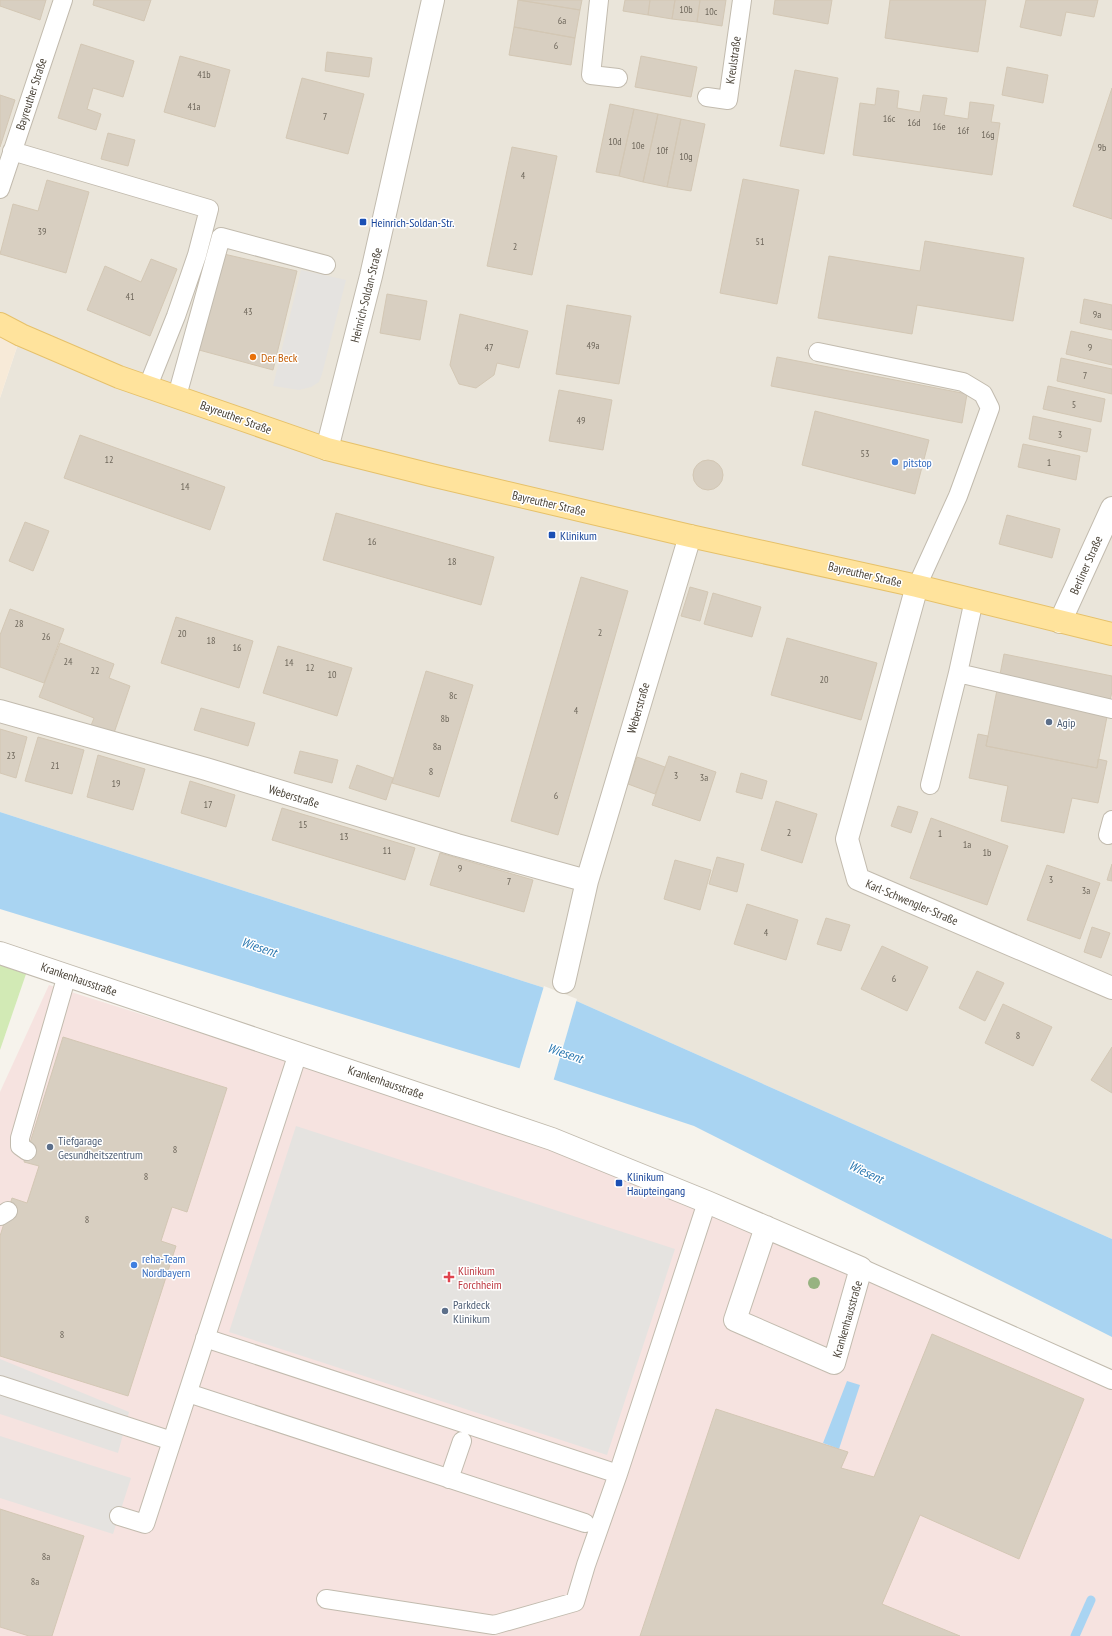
<svg xmlns="http://www.w3.org/2000/svg" width="1112" height="1636" viewBox="0 0 1112 1636" font-family="'PT Sans Narrow',sans-serif">
<style>
.residential{fill:#eae5da}
.commercial{fill:#f7ead8}
.medical{fill:#f6e3e0}
.green{fill:#d2eab5}
.parking{fill:#e5e3e0}
.water{fill:#a9d4f2}
.pier{fill:#f6f3ec}
.lines{fill:none;stroke-linecap:round;stroke-linejoin:round}
.stream{stroke:#a9d4f2;stroke-width:9}
.building{fill:#d8cfc1;stroke:#d3c7b4}
.service-casing{stroke:#c2bbae;stroke-width:20}
.minor-casing{stroke:#c2bbae;stroke-width:24}
.primary-casing{stroke:#e6c16a;stroke-width:24}
.service{stroke:#fff;stroke-width:18}
.minor{stroke:#fff;stroke-width:22}
.primary{stroke:#ffe39c;stroke-width:22}
.tree{fill:#97b381}
.transit-dot{fill:#1a4fb4;stroke:#fff;stroke-width:1.5}
.food-dot{fill:#e8710a;stroke:#fff;stroke-width:1.5}
.shop-dot{fill:#3f7fe0;stroke:#fff;stroke-width:1.5}
.service-dot{fill:#5c6f8a;stroke:#fff;stroke-width:1.5}
.health-dot{fill:#e0444e;stroke:#fff;stroke-width:1.5}
.labels{text-anchor:middle;dominant-baseline:central;stroke-width:3;stroke-linejoin:round;paint-order:stroke}
.number-label{font-size:10px;fill:#6e675b}
.street-label{font-size:12px;fill:#4b4439;stroke:#fff}
.transit-label{font-size:12px;fill:#164399;stroke:#fff;text-anchor:start}
.food-label{font-size:12px;fill:#c56008;stroke:#fff;text-anchor:start}
.shop-label{font-size:12px;fill:#366cbe;stroke:#fff;text-anchor:start}
.service-label{font-size:12px;fill:#4e5e75;stroke:#fff;text-anchor:start}
.health-label{font-size:12px;fill:#be3a42;stroke:#fff;text-anchor:start}
.water-label{font-size:13px;font-style:italic;fill:#2e7ab2;stroke:#fff}
</style>
<rect width="100%" height="100%" fill="#f6f3ec"/>
<path class="residential" d="M 0,0 L 1112,0 L 1112,1239 L 554,991 L 0,812 L 0,398 L 21,335 L 0,324 Z"/>
<path class="commercial" d="M 0,324 L 21,335 L 0,398 Z"/>
<path class="medical" d="M 49,985 L 497,1127 L 1112,1372 L 1112,1636 L 0,1636 L 0,1092 Z"/>
<path class="green" d="M 0,965 L 26,974 L 0,1050 Z"/>
<path class="parking" d="M 301,270 L 346,280 L 322,374 L 319,382 L 311,387 L 299,390 L 273,386 Z
M 296,1126 L 675,1249 L 607,1455 L 229,1332 Z
M 0,1359 L 129,1412 L 118,1453 L 0,1414 Z
M 0,1436 L 131,1478 L 113,1534 L 0,1498 Z"/>
<path class="water" d="M 0,812 L 554,991 L 1112,1239 L 1112,1337 L 694,1126 L 528,1071 L 0,909 Z
M 847,1381 L 860,1385 L 839,1449 L 823,1443 Z"/>
<path class="pier" d="M 544,986 L 577,999 L 553,1082 L 519,1070 Z"/>
<g class="lines">
<path class="stream" d="M 1075,1636 L 1091,1600"/>
</g>
<path class="building" d="M 0,0 L 46,0 L 40,20 L 0,6 Z
M 94,0 L 151,0 L 144,21 L 93,5 Z
M 518,0 L 580,10 L 575,38 L 514,27 Z
M 519,0 L 582,0 L 580,10 Z
M 625,0 L 650,0 L 648,15 L 623,11 Z
M 650,0 L 675,0 L 672,19 L 648,15 Z
M 675,0 L 700,0 L 697,22 L 672,19 Z
M 700,0 L 726,0 L 722,26 L 697,22 Z
M 775,0 L 832,0 L 828,24 L 773,14 Z
M 890,0 L 986,0 L 978,52 L 885,38 Z
M 1026,0 L 1098,0 L 1094,17 L 1066,12 L 1061,36 L 1020,27 Z
M 514,27 L 575,38 L 571,65 L 509,55 Z
M 81,44 L 134,61 L 123,97 L 93,88 L 87,109 L 101,114 L 96,130 L 58,118 Z
M 327,52 L 372,58 L 369,77 L 325,71 Z
M 180,56 L 230,70 L 215,127 L 164,112 Z
M 641,56 L 697,67 L 691,97 L 635,87 Z
M 1007,67 L 1048,75 L 1043,103 L 1002,95 Z
M 795,70 L 838,78 L 824,154 L 780,146 Z
M 302,78 L 364,94 L 348,154 L 286,138 Z
M 877,88 L 899,91 L 897,108 L 920,112 L 923,95 L 947,98 L 944,115 L 968,119 L 970,102 L 994,105 L 991,122 L 1000,123 L 992,175 L 853,155 L 860,103 L 875,105 Z
M 1112,88 L 1112,219 L 1073,206 Z
M 0,95 L 15,100 L 0,147 Z
M 610,104 L 634,109 L 619,176 L 596,172 Z
M 634,109 L 658,114 L 643,182 L 619,176 Z
M 658,114 L 681,119 L 667,187 L 643,182 Z
M 681,119 L 705,124 L 691,191 L 667,187 Z
M 108,133 L 135,140 L 128,166 L 101,159 Z
M 512,147 L 557,156 L 532,275 L 487,266 Z
M 743,179 L 799,190 L 777,304 L 720,293 Z
M 47,180 L 89,192 L 66,273 L 0,254 L 13,204 L 38,211 Z
M 925,241 L 1024,258 L 1013,321 L 917,305 L 912,334 L 818,318 L 829,256 L 920,271 Z
M 224,254 L 297,271 L 273,370 L 199,350 Z
M 151,259 L 177,269 L 150,336 L 87,310 L 105,266 L 141,282 Z
M 387,294 L 427,301 L 420,340 L 380,333 Z
M 1084,299 L 1112,305 L 1112,330 L 1080,323 Z
M 567,305 L 631,316 L 619,384 L 556,374 Z
M 460,314 L 528,331 L 519,368 L 497,363 L 494,375 L 476,388 L 459,384 L 450,365 Z
M 1071,331 L 1112,340 L 1112,365 L 1066,354 Z
M 777,357 L 967,394 L 962,423 L 771,386 Z
M 1061,358 L 1112,369 L 1112,394 L 1057,381 Z
M 1048,386 L 1105,399 L 1101,422 L 1043,409 Z
M 559,390 L 612,400 L 603,450 L 549,441 Z
M 815,411 L 929,440 L 915,494 L 802,465 Z
M 1033,416 L 1091,429 L 1087,452 L 1029,439 Z
M 80,435 L 225,487 L 210,530 L 64,478 Z
M 1023,444 L 1080,456 L 1076,480 L 1018,467 Z
M693 475a15 15 0 1 1 30 0a15 15 0 1 1-30 0Z
M 336,513 L 494,557 L 481,605 L 323,560 Z
M 1007,515 L 1060,529 L 1052,558 L 999,544 Z
M 25,522 L 49,531 L 33,571 L 9,561 Z
M 581,577 L 628,591 L 558,835 L 511,821 Z
M 690,587 L 708,592 L 700,621 L 681,616 Z
M 713,593 L 761,607 L 752,637 L 704,624 Z
M 10,609 L 64,629 L 44,683 L 0,667 L 0,635 Z
M 176,617 L 253,641 L 239,688 L 161,663 Z
M 787,638 L 877,663 L 861,720 L 771,695 Z
M 60,643 L 114,664 L 109,678 L 130,686 L 113,736 L 90,728 L 94,718 L 39,697 Z
M 278,646 L 352,668 L 337,716 L 263,693 Z
M 1004,654 L 1112,676 L 1112,691 L 1097,768 L 986,746 Z
M 426,671 L 473,685 L 439,797 L 392,783 Z
M 201,708 L 255,723 L 248,746 L 194,730 Z
M 0,729 L 27,737 L 16,778 L 0,773 Z
M 978,734 L 988,736 L 986,746 L 1097,768 L 1098,759 L 1107,761 L 1098,803 L 1072,798 L 1064,833 L 1001,821 L 1008,786 L 969,778 Z
M 38,737 L 84,750 L 72,794 L 25,781 Z
M 300,751 L 338,760 L 332,783 L 294,773 Z
M 98,755 L 145,769 L 133,810 L 87,797 Z
M 669,756 L 716,772 L 700,821 L 652,805 Z
M 637,757 L 665,767 L 655,794 L 628,784 Z
M 357,765 L 393,778 L 386,800 L 349,788 Z
M 741,773 L 767,781 L 762,799 L 736,792 Z
M 190,781 L 235,795 L 226,827 L 181,813 Z
M 776,801 L 817,814 L 802,863 L 761,850 Z
M 898,806 L 918,812 L 911,833 L 891,826 Z
M 282,808 L 415,848 L 405,880 L 272,840 Z
M 931,818 L 1008,846 L 987,905 L 910,878 Z
M 440,853 L 533,880 L 524,912 L 430,885 Z
M 717,857 L 744,864 L 737,892 L 709,884 Z
M 675,860 L 711,870 L 700,910 L 664,899 Z
M 1112,864 L 1112,881 L 1107,880 Z
M 1047,865 L 1100,883 L 1080,939 L 1027,920 Z
M 747,904 L 798,920 L 786,960 L 734,944 Z
M 826,918 L 850,925 L 841,951 L 817,944 Z
M 1092,927 L 1110,933 L 1101,958 L 1084,952 Z
M 882,946 L 928,967 L 907,1011 L 861,989 Z
M 977,971 L 1004,983 L 985,1021 L 959,1008 Z
M 1003,1004 L 1052,1027 L 1033,1066 L 985,1043 Z
M 63,1037 L 227,1088 L 187,1212 L 172,1207 L 161,1241 L 176,1246 L 128,1396 L 0,1356 L 0,1236 L 12,1198 L 27,1203 L 39,1166 L 24,1162 Z
M 1112,1047 L 1112,1093 L 1091,1080 Z
M 932,1334 L 1084,1399 L 1019,1559 L 920,1515 L 882,1604 L 960,1636 L 640,1636 L 716,1409 L 848,1452 L 841,1468 L 874,1477 Z
M 0,1509 L 84,1536 L 52,1636 L 29,1636 L 0,1627 Z"/>
<g class="lines">
<defs>
<path id="service" d="M 599,0 L 591,75 L 618,78
M 707,97 L 728,100 L 742,0
M 12,151 L 209,209 L 197,255 L 176,316 L 148,386
M 0,189 L 63,0
M 818,352 L 963,382 L 983,394 L 990,408 L 958,496 L 917,586
M 177,396 L 221,237 L 326,265
M 974,600 L 958,673 L 1112,709
M 930,785 L 958,673
M 1108,835 L 1112,820
M 27,1151 L 20,1146 L 20,1138 L 67,975
M 0,1216 L 8,1211
M 861,1268 L 1112,1380
M 205,1338 L 618,1474
M 0,1385 L 172,1441
M 188,1393 L 585,1523
M 449,1479 L 462,1441
M 119,1516 L 145,1524 L 298,1053
M 326,1599 L 494,1625 L 575,1602 L 586,1565 L 618,1474 L 707,1202"/>
<path id="minor" d="M 327,449 L 371,276 L 433,0
M 917,586 L 847,839 L 858,879 L 1112,988
M 1060,622 L 1112,508
M 0,711 L 206,769 L 457,845 L 587,881
M 0,953 L 552,1139 L 707,1202 L 861,1268 L 834,1363 L 735,1320 L 766,1227
M 564,982 L 587,881 L 690,536"/>
<path id="primary" d="M 0,324 L 21,335 L 119,377 L 327,449 L 431,475 L 690,536 L 917,586 L 1112,634"/>
</defs>
<use href="#service" class="service-casing"/>
<use href="#minor" class="minor-casing"/>
<use href="#primary" class="primary-casing"/>
<use href="#service" class="service"/>
<use href="#minor" class="minor"/>
<use href="#primary" class="primary"/>
</g>
<circle class="tree" cx="814" cy="1283" r="6"/>
<g class="transit-dot">
<rect x="359" y="218" width="8" height="8" rx="2"/>
<rect x="548" y="531" width="8" height="8" rx="2"/>
<rect x="615" y="1179" width="8" height="8" rx="2"/>
</g>
<circle class="food-dot" cx="253" cy="357" r="4"/>
<g class="shop-dot">
<circle cx="895" cy="462" r="4"/>
<circle cx="134" cy="1265" r="4"/>
</g>
<g class="service-dot">
<circle cx="1049" cy="722" r="4"/>
<circle cx="50" cy="1147" r="4"/>
<circle cx="445" cy="1311" r="4"/>
</g>
<path class="health-dot" d="M447 1271h4v4h4v4h-4v4h-4v-4h-4v-4h4z"/>
<g class="labels">
<g class="number-label">
<text x="686" y="9">10b</text>
<text x="711" y="11">10c</text>
<text x="562" y="20">6a</text>
<text x="556" y="45">6</text>
<text x="204" y="74">41b</text>
<text x="194" y="106">41a</text>
<text x="325" y="116">7</text>
<text x="889" y="118">16c</text>
<text x="914" y="122">16d</text>
<text x="939" y="126">16e</text>
<text x="963" y="130">16f</text>
<text x="988" y="134">16g</text>
<text x="615" y="141">10d</text>
<text x="638" y="145">10e</text>
<text x="1102" y="147">9b</text>
<text x="662" y="150">10f</text>
<text x="686" y="156">10g</text>
<text x="523" y="175">4</text>
<text x="42" y="231">39</text>
<text x="760" y="241">51</text>
<text x="515" y="246">2</text>
<text x="130" y="296">41</text>
<text x="248" y="311">43</text>
<text x="1097" y="314">9a</text>
<text x="593" y="345">49a</text>
<text x="489" y="347">47</text>
<text x="1090" y="347">9</text>
<text x="1085" y="375">7</text>
<text x="1074" y="404">5</text>
<text x="581" y="420">49</text>
<text x="1060" y="434">3</text>
<text x="865" y="453">53</text>
<text x="109" y="459">12</text>
<text x="1049" y="462">1</text>
<text x="185" y="486">14</text>
<text x="372" y="541">16</text>
<text x="452" y="561">18</text>
<text x="19" y="623">28</text>
<text x="600" y="632">2</text>
<text x="182" y="633">20</text>
<text x="46" y="636">26</text>
<text x="211" y="640">18</text>
<text x="237" y="647">16</text>
<text x="68" y="661">24</text>
<text x="289" y="662">14</text>
<text x="310" y="667">12</text>
<text x="95" y="670">22</text>
<text x="332" y="674">10</text>
<text x="824" y="679">20</text>
<text x="453" y="695">8c</text>
<text x="576" y="710">4</text>
<text x="445" y="718">8b</text>
<text x="437" y="746">8a</text>
<text x="11" y="755">23</text>
<text x="55" y="765">21</text>
<text x="431" y="771">8</text>
<text x="676" y="775">3</text>
<text x="704" y="777">3a</text>
<text x="116" y="783">19</text>
<text x="556" y="795">6</text>
<text x="208" y="804">17</text>
<text x="303" y="824">15</text>
<text x="789" y="832">2</text>
<text x="940" y="833">1</text>
<text x="344" y="836">13</text>
<text x="967" y="844">1a</text>
<text x="387" y="850">11</text>
<text x="987" y="852">1b</text>
<text x="460" y="868">9</text>
<text x="1051" y="879">3</text>
<text x="509" y="881">7</text>
<text x="1086" y="890">3a</text>
<text x="766" y="932">4</text>
<text x="894" y="978">6</text>
<text x="1018" y="1035">8</text>
<text x="175" y="1149">8</text>
<text x="146" y="1176">8</text>
<text x="87" y="1219">8</text>
<text x="62" y="1334">8</text>
<text x="46" y="1556">8a</text>
<text x="35" y="1581">8a</text>
</g>
<g class="street-label">
<text transform="translate(733 60) rotate(-82)">Kreulstraße</text>
<text transform="translate(31 94) rotate(-72)">Bayreuther Straße</text>
<text transform="translate(366 295) rotate(-76)">Heinrich-Soldan-Straße</text>
<text transform="translate(236 417) rotate(20)">Bayreuther Straße</text>
<text transform="translate(549 503) rotate(13)">Bayreuther Straße</text>
<text transform="translate(1086 565) rotate(-66)">Berliner Straße</text>
<text transform="translate(865 574) rotate(13)">Bayreuther Straße</text>
<text transform="translate(638 708) rotate(-74)">Weberstraße</text>
<text transform="translate(294 796) rotate(17)">Weberstraße</text>
<text transform="translate(912 902) rotate(23)">Karl-Schwengler-Straße</text>
<text transform="translate(79 979) rotate(19)">Krankenhausstraße</text>
<text transform="translate(386 1082) rotate(19)">Krankenhausstraße</text>
<text transform="translate(847 1319) rotate(-74)">Krankenhausstraße</text>
</g>
<g class="transit-label">
<text x="371" y="222">Heinrich-Soldan-Str.</text>
<text x="560" y="535">Klinikum</text>
<text x="627" y="1176">Klinikum<tspan x="627" dy="14">Haupteingang</tspan></text>
</g>
<g class="food-label">
<text x="261" y="357">Der Beck</text>
</g>
<g class="shop-label">
<text x="903" y="462">pitstop</text>
<text x="142" y="1258">reha-Team<tspan x="142" dy="14">Nordbayern</tspan></text>
</g>
<g class="service-label">
<text x="1057" y="722">Agip</text>
<text x="58" y="1140">Tiefgarage<tspan x="58" dy="14">Gesundheitszentrum</tspan></text>
<text x="453" y="1304">Parkdeck<tspan x="453" dy="14">Klinikum</tspan></text>
</g>
<g class="health-label">
<text x="458" y="1270">Klinikum<tspan x="458" dy="14">Forchheim</tspan></text>
</g>
<g class="water-label">
<text transform="translate(259 947) rotate(19)">Wiesent</text>
<text transform="translate(565 1053) rotate(19)">Wiesent</text>
<text transform="translate(866 1172) rotate(25)">Wiesent</text>
</g>
</g>
</svg>
